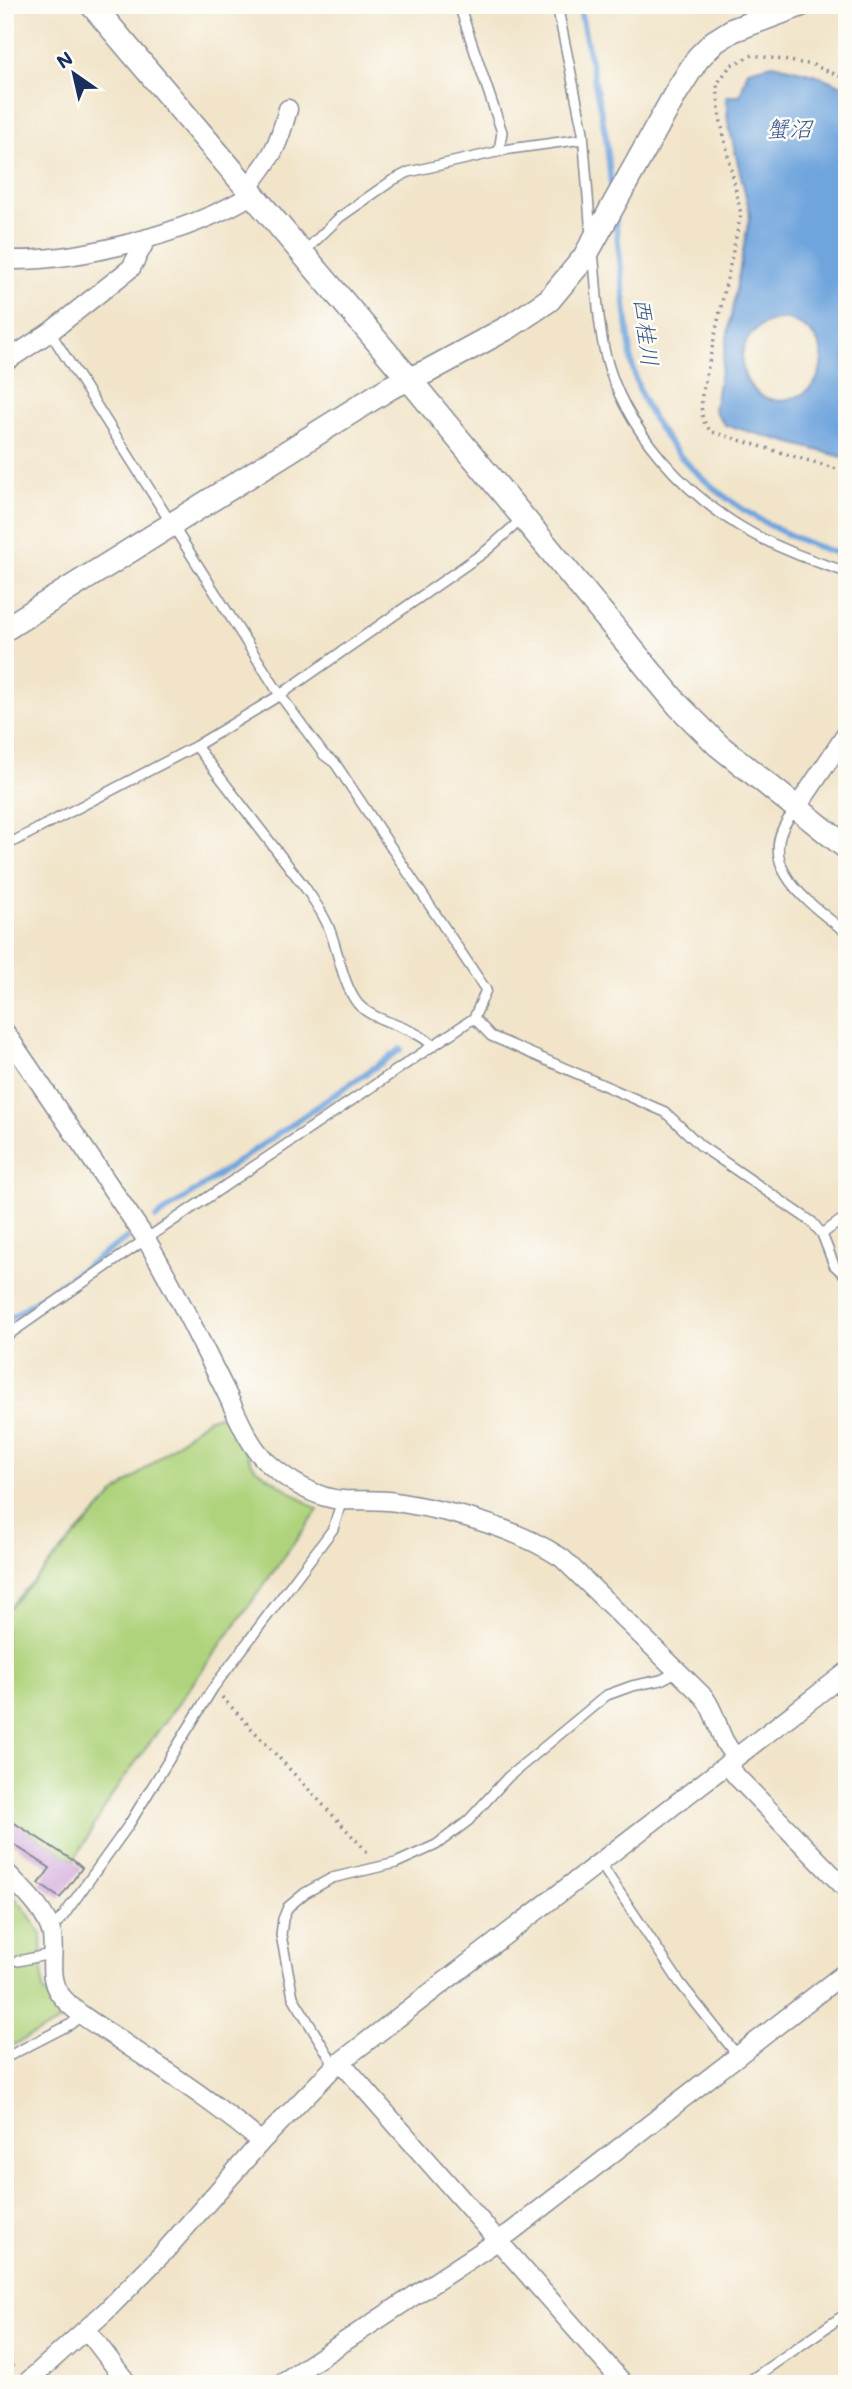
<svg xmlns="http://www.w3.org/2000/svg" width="852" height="2389" viewBox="0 0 852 2389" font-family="Mali,'Klee One',sans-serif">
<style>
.green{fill:#afd37c;stroke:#65816d;stroke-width:2}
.water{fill:#70a4dd;stroke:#466a9e;stroke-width:2;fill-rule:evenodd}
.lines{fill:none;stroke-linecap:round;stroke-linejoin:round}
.stream{stroke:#70a4dd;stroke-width:6}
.building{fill:#cb9bd9}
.service-casing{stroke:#868a94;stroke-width:12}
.minor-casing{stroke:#868a94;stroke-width:21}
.tertiary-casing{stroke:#868a94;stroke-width:26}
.path{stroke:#868a94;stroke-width:3.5;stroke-dasharray:2 5;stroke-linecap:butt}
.service{stroke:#fff;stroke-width:9}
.minor{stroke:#fff;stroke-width:18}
.tertiary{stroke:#fff;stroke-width:23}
.labels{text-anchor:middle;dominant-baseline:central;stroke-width:5;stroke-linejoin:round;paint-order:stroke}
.water-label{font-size:23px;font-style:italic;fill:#39588a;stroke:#fdfcf7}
</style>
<rect width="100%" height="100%" fill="#fdfcf7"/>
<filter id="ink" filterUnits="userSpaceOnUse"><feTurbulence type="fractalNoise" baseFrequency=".0143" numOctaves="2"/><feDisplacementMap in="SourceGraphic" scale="14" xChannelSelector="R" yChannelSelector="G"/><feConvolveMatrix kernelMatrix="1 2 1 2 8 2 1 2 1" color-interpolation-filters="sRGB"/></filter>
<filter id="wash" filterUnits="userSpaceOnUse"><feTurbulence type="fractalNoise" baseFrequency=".00686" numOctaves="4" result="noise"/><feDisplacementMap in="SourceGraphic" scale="28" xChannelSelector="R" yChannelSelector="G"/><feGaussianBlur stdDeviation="1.57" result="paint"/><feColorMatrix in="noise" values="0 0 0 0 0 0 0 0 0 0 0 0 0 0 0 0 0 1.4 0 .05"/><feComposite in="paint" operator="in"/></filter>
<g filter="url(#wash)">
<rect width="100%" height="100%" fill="#f1e4c9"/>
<path class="green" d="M 223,1414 L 255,1468 L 318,1510 L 112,1795 L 74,1861 L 5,1817 L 5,1612 L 113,1495 L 207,1419 Z
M 5,1888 L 25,1909 L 42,1935 L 43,1990 L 65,2019 L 5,2049 Z"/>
<path class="water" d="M 773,64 L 814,74 L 847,88 L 846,458 L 725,425 L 714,410 L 750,213 L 728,122 L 726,96 L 740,96 L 748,70 ZM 784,319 C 811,325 829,346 819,374 C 815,386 805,395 792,398 C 738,415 717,326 784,319 Z"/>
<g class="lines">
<path class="stream" d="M 579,5 L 606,137 L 612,193
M 615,217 L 632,365 C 653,461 756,532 847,556
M 156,1218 L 401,1049
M 5,1322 L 127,1238"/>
</g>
<g id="blocks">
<path class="building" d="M 5,1817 L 74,1861 L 82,1868 L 60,1898 L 39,1884 L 50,1868 L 5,1839 Z"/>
</g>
</g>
<g filter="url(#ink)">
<use href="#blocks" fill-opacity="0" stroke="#868a94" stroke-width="2"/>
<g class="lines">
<defs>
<path id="service" d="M 459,5 L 502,132 L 499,151
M 557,5 L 583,132 L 591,235
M 304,252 L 340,217 L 393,180 L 409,172 L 510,149 L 583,139
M 593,253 C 597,285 597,321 605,353 C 623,429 686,497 753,534 C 783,550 814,562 847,572
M 196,746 L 304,886 C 313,899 323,913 329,928 C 338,950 343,986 358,1004 C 375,1023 413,1025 433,1046
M 796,809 C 748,863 808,902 847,933
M 5,846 L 196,746 L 280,695 L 486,551 L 522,519
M 474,1018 L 491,1036 L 665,1112 L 701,1146 L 812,1222 L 822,1234 L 834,1265 L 847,1277
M 822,1234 L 847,1216
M 5,1337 L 146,1239 L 474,1018 L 486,990 L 335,763 L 324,755 L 280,695 L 50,332
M 600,1863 L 680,1983 L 738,2056
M 49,1927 L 58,1922 L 64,1915 L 128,1826 L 213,1688 L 333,1529 L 342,1500
M 18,1961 L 51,1954
M 5,2058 L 71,2024 L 83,2014
M 335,2066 L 293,1997 L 281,1935 L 283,1919 L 288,1907 L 305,1893 L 332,1878 L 396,1863 L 436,1845 L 468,1821 L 508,1777 L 607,1695 L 632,1686 L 661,1680 L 678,1671
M 745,2384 L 847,2313"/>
<path id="minor" d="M 248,187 C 272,157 278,147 288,109
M 5,260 C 80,262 189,233 253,194
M 5,362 L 50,332 L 131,268 L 147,238
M 796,809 L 847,733
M 5,1032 L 146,1239 C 175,1288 199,1339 225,1390 C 237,1414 248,1445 268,1463 C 287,1480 317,1499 343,1500 C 361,1501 379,1499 396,1502 C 452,1511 514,1527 562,1558 L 704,1697 C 720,1718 716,1737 736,1757
M 727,1764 L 737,1777 L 847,1890
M 5,1871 C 22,1889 47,1911 52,1935 C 55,1954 47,1976 59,1993 C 75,2015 105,2029 127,2045 C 173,2076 219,2106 261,2142
M 341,2062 L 624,2384
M 87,2330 L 128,2384
M 25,2384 L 106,2311 L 164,2252 L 261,2142 L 335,2066 L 847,1672
M 280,2384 L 511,2232 L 847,1971"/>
<path id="tertiary" d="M 92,5 L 409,379 L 678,705 L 718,745 L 847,848
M 5,629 L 391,387 L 428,371 L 509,327 L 549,300 L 584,258 L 677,91 L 698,58 L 714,42 L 733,30 L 800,5"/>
</defs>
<use href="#service" class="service-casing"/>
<use href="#minor" class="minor-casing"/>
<use href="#tertiary" class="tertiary-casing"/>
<path class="path" d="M 847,79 L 813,65 L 753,55 L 731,65 L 717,84 L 720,118 L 741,214 L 702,395 C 701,410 700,421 712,432 L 847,472
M 222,1697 L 370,1855
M 5,2363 L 16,2368"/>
<use href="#service" class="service"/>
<use href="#minor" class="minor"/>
<use href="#tertiary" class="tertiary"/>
</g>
</g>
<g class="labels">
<g class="water-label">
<text x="789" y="128">蟹沼</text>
<text transform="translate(647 332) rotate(83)">西桂川</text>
</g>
</g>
<rect width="852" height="2389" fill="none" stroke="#fdfcf7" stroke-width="28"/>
<g transform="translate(74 74) rotate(326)" stroke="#fdfcf7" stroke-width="5" paint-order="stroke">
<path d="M0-5L12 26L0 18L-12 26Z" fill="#1b2f5e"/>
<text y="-10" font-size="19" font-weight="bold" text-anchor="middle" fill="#1b2f5e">N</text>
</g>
</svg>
